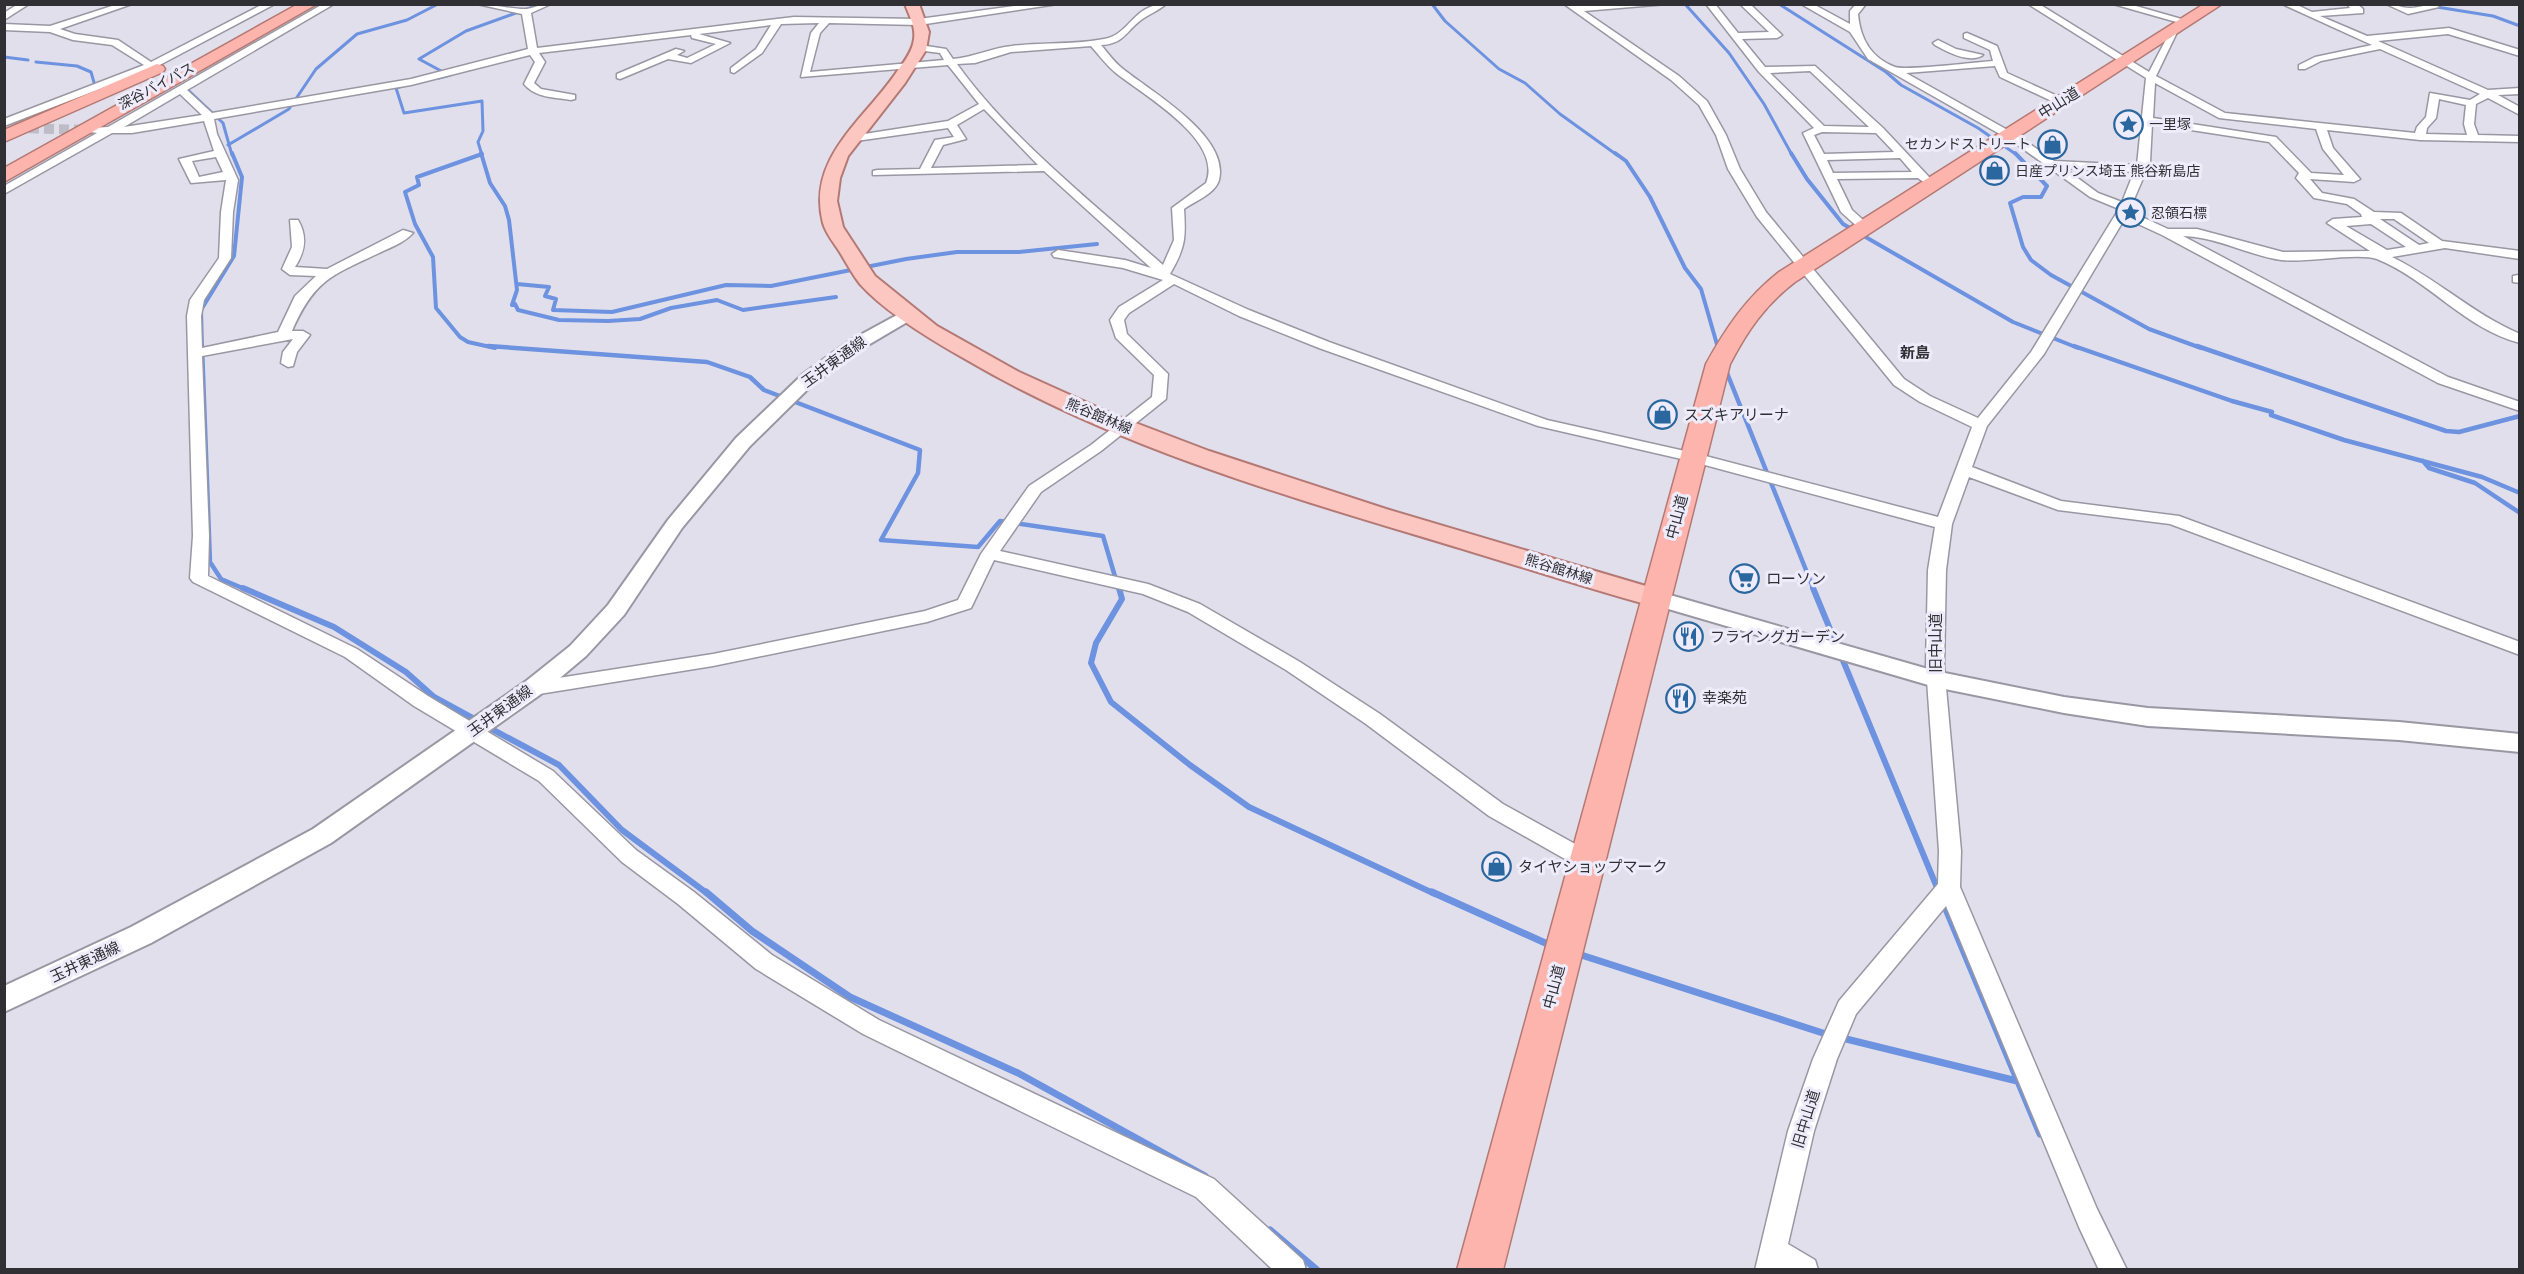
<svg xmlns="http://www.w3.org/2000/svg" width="2524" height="1274" viewBox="0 0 2524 1274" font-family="Raleway,'Noto Sans JP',sans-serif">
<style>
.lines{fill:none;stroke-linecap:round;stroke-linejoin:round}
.stream-far4{stroke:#6d92e0;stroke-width:3}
.stream-far3{stroke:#6d92e0;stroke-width:4}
.stream-far2{stroke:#6d92e0;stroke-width:4.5}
.stream-far1{stroke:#6d92e0;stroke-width:6}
.stream{stroke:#6d92e0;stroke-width:7}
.minor-tunnel{stroke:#bdbcc7;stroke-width:10;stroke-dasharray:10 5;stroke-linecap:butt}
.minor-casing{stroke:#9997a3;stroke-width:3}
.tertiary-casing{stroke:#9997a3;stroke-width:4}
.primary-casing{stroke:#b47974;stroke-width:4}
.trunk-casing{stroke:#b47974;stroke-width:3}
.minor{fill:#fff;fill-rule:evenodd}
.tertiary{fill:#fff;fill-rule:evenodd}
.primary{fill:#fdc7c1;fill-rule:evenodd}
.trunk{fill:#fcb4ac;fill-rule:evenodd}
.labels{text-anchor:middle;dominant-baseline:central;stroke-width:6;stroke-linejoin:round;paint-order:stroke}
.far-street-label{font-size:14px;fill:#2f2f34;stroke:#eeecfa}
.far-poi-label{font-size:14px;fill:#2f2f34;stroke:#eeecfa;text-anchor:start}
.street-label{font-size:15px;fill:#2f2f34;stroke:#eeecfa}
.far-quarter-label{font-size:15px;font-weight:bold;fill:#2f2f34;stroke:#eeecfa}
.poi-label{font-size:15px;fill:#2f2f34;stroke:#eeecfa;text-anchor:start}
</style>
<rect width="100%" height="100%" fill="#e1dfec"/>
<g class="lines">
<path class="stream-far4" d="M 1432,4 L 1445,21 L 1499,69 L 1525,83 L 1560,114 L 1617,155
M 1685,4 L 1729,53 L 1764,104 L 1792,155
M 1779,4 L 1886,72 L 1901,85 L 1978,128 L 2017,155
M 2418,4 L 2493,16 L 2520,26
M 4,57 L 28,60
M 36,62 L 77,66 L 91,72 L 95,86 L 99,86
M 443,72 L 419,59 L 466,31 L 541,4
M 439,78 L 450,75
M 406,85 L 396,88 L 404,113 L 482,101 L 483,131 L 478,142 L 482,155
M 188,90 L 223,123 L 232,155
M 228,145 L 289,109 L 316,69 L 357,34 L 407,20 L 438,4"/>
<path class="stream-far3" d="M 481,153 L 490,183 L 505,206 L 509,220 L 517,290 L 512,305 L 515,304 L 518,310 L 559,320 L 608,321 L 640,319 L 671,308 L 717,300 L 743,310 L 836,297
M 1615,153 L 1626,161 L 1650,197 L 1685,268 L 1701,289 L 1718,348
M 1791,153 L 1807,179 L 1843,224 L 2013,322 L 2078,348
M 2015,153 L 2047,186 L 2041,197 L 2023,197 L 2010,203 L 2023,247 L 2031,260 L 2051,275 L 2149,329 L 2201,348
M 482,154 L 417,177 L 419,185 L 405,192 L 415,224 L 433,257 L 436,308 L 460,337 L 468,342 L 495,348
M 517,284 L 549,287 L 545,296 L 556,299 L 553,310 L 612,312 L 726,285 L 771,286 L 906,259 L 957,252 L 1019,252 L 1097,244
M 202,348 L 201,310 L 234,256 L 242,177 L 232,153"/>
<path class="stream-far2" d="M 202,346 L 210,562 L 221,579 L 247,590
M 488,346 L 707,362 L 750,377 L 764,390 L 920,450 L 918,473 L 881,540 L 978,547 L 1000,521 L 1103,536 L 1119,590
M 1718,346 L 1719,351
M 2074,346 L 2232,401 L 2272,412 L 2271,415 L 2344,440 L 2482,477 L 2520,493
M 2197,346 L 2446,431 L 2459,432 L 2520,416
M 1725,368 L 1814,590
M 2423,461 L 2429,468 L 2475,483 L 2520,513"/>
<path class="stream-far1" d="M 243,588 L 334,627 L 406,672 L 434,697 L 478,721
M 1119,588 L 1122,599 L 1096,643 L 1091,663 L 1111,702 L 1190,765 L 1249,807 L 1435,894
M 1813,588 L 1938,890
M 486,726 L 559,765 L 622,830 L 708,894"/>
<path class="stream" d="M 706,892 L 752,931 L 850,997 L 1018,1073 L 1205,1176
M 1432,892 L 1552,946
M 1943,902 L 2040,1134
M 1575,953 L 1829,1035
M 1838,1037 L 2017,1081
M 1270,1230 L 1317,1270"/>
<path class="minor-tunnel" d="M 14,128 L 94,130"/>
<defs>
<path id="minor" d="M 18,4 L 29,4 L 4,20 L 4,13 Z
M 118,4 L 132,4 L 60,29 L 75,34 L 118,40 L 151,62 L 263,4 L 275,4 L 154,68 L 4,126 L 4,119 L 144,65 L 112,45 L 73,40 L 50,32 L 4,30 L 4,24 L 50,26 Z
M 323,4 L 334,4 L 187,90 L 212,113 L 411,79 L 528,49 L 522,14 L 477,4 C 490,4 517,10 527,9 C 536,7 542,4 551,4 L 531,13 L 537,48 L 794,17 L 919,19 L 1030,4 L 1058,4 L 919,25 L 829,23 L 820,33 L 810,72 L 944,60 L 940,53 L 917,50 L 915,48 L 920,45 L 946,49 L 953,59 C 974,57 992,48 1012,46 C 1042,42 1074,45 1104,39 C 1130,35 1133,4 1166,4 C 1158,11 1149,14 1141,20 C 1125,32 1124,44 1101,45 C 1108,53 1114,62 1123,69 C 1150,91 1230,136 1219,180 C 1215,194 1195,201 1184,209 C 1186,239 1185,248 1170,274 L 1249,310 L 1329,342 L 1547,420 L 1698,454 L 1938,517 L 1972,427 L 1920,402 L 1894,385 L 1757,217 L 1728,169 L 1716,135 L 1699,105 L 1671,80 L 1564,4 L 1667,4 L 1584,11 L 1679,76 L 1707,101 L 1726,135 L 1740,169 L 1766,212 L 1904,379 L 1930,396 L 1978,418 L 2031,352 L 2119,209 L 2090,197 L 2012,141 L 1868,59 L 1850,32 L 1801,4 L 1813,4 L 1850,24 L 1850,11 L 1856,4 L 1866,4 L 1858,14 C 1860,38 1871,58 1895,67 C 1906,71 1977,62 1993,61 L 1990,50 L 1964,38 L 1964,34 L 1967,33 L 1997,46 L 2007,73 L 2064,99 L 2064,103 L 2056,103 L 2000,77 L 1995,66 L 1906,73 L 2020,137 L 2054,161 L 2137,165 L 2146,78 L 2028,4 L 2039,4 L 2149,72 L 2172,28 L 2180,26 L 2156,76 L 2225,113 L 2415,133 L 2417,127 L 2426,117 L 2430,93 L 2470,100 L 2480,94 L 2380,49 L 2321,61 L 2305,69 L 2299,69 L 2299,65 L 2315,57 L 2372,45 L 2282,4 L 2295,4 L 2312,12 L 2350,8 L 2347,4 L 2357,4 L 2363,9 L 2363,13 L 2320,16 L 2367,36 L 2449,28 L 2520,50 L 2520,56 L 2448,34 L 2378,41 L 2488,90 L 2520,88 L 2520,94 L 2498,95 L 2520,107 L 2520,115 L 2488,98 L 2476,104 L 2474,124 L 2478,135 L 2520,136 L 2520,142 L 2420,140 L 2327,130 L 2333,148 L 2360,179 L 2354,182 L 2310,179 L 2322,193 L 2354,199 L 2374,212 L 2401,213 L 2442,241 L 2520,251 L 2520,259 L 2445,248 L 2392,257 C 2437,279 2473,314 2520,334 L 2520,343 C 2465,329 2429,280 2377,259 C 2359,252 2304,263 2281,260 C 2247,255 2218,237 2183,236 L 2448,377 L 2520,402 L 2520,411 L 2438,383 L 2162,235 L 2125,218 L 2044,354 L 1987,426 L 1972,467 L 2061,501 L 2179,516 L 2520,642 L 2520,655 L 2170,524 L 2058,510 L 1969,477 L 1952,524 L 1946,570 L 1944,666 L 1961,851 L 1960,887 L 2097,1209 L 2127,1270 L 2099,1270 L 2079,1227 L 1946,906 L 1856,1014 L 1837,1059 L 1814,1131 L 1788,1244 L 1815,1260 L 1818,1270 L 1755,1270 L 1788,1131 L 1813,1059 L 1839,1001 L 1938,884 L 1939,851 L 1926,666 L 1928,570 L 1935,527 L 1690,461 L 1538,426 L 1319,348 L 1239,316 L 1174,284 L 1129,313 L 1124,320 L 1127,334 L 1168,374 L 1166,399 L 1101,451 L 1041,492 L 1000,551 L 1148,584 L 1200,604 L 1300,662 L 1380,714 L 1503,804 L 1595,855 L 1598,861 L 1595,867 L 1587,869 L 1579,867 L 1489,816 L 1366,724 L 1286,670 L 1188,612 L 1143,594 L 994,560 L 971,608 L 927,622 L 713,666 L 533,695 L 526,693 L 524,688 L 526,683 L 713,654 L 925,611 L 958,600 L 981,554 L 1029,486 L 1091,445 L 1152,397 L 1154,375 L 1116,338 L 1110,320 L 1119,307 L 1163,280 L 1123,268 L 1054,257 L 1052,254 L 1058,250 L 1125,260 L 1151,268 L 1044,171 L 873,175 L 873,171 L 877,170 L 920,169 L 935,140 L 954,137 L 948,128 L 849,142 L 845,141 L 845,137 L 948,121 L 979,104 L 948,65 L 801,77 L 811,33 L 819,23 L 781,24 L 762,53 L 734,73 L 731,72 L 731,68 L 756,49 L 771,25 L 699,34 L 730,43 L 691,63 L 668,59 L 620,79 L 617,78 L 617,74 L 676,49 L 684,51 L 677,55 L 687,58 L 716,44 L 692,38 L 691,35 L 539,53 L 545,62 L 534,83 L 541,89 L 575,95 L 575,99 L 571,100 C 553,97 536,98 524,84 L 535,62 L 530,55 L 411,85 L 214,119 L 217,134 L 238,180 L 233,212 L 231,258 L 204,300 L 201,316 L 202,348 L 278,332 L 295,296 L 316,276 L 290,275 L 282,269 L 292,247 L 290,220 L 298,220 C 308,237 305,252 295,267 L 327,269 L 403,230 L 413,233 C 404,243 389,248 377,254 C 330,276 314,281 292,331 L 303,331 L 310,335 L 297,352 L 293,366 L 288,367 L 281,363 L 283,352 L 293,339 L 202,356 L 209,536 L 208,576 L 357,649 L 428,696 L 553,771 L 636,850 L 694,892 L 772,955 L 879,1020 L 1214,1179 L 1303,1260 L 1306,1270 L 1273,1270 L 1196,1197 L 863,1034 L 756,969 L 678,904 L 622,862 L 539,781 L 414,706 L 345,657 L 193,582 L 190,578 L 193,536 L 187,316 L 190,300 L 219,258 L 221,212 L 226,180 L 191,183 L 179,159 L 214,151 L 204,121 L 132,133 L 112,133 L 4,194 L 4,186 L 97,133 L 90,132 L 90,128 L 108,127 ZM 1091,46 C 1099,55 1107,66 1116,73 C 1143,95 1224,140 1206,183 L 1172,208 L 1174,240 L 1163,265 C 1095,205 1009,137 957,64 L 975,63 L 1011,52 ZM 2155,83 L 2219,118 L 2316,129 L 2323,149 L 2344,175 L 2311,173 L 2276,137 L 2153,118 ZM 180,94 L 202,115 L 124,127 ZM 2439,99 L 2466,105 L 2464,124 L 2467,135 L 2426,134 L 2427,128 L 2436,118 ZM 984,109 L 1038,165 L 931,168 L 943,145 L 966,139 L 957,125 ZM 2152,124 L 2269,142 L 2299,173 L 2296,178 L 2314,198 L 2347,204 L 2361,214 L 2362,217 L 2333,219 L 2327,223 L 2370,251 L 2283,252 L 2197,229 L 2168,229 L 2129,211 L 2150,162 ZM 216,157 L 223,172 L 199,177 L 192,161 ZM 2064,168 L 2134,172 L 2122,202 L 2098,193 ZM 2380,219 L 2394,219 L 2429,243 L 2419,245 ZM 2371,224 L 2406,247 L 2387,250 L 2346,226 Z
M 1706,4 L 1715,4 L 1738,33 L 1769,32 L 1740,4 L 1750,4 L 1782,35 L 1777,38 L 1742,39 L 1765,67 L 1815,66 L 1883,128 L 1929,177 L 1937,182 L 1937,186 L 1929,186 L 1918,178 L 1837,179 L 1852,210 L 1871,227 L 1861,230 L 1841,212 L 1803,133 L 1814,128 L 1759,72 ZM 1810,71 L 1869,127 L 1824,126 L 1770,73 ZM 1822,132 L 1876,133 L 1894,152 L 1824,154 L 1814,135 ZM 1900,158 L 1912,172 L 1833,173 L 1827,160 Z
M 2113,4 L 2129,4 L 2192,22 L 2187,25 Z
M 2386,4 C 2395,4 2402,8 2410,8 C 2420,8 2431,2 2439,7 L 2408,14 Z
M 1938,40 L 1956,49 L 1983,55 C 1970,64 1947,52 1935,45 L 1933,43 Z
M 2518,275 L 2520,283 L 2513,282 L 2513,276 Z"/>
<path id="tertiary" d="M 908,309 L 914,310 L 916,314 L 914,318 L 863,348 L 814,383 L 750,446 L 682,528 L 624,615 L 586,656 L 541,694 L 331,843 L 151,943 L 4,1012 L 4,986 L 131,927 L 313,829 L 525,682 L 570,646 L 608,605 L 668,520 L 736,438 L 802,375 L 851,340 Z
M 1656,591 L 1935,671 L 2064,697 L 2148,708 L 2399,722 L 2520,734 L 2520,752 L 2399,740 L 2148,726 L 2064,713 L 1935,687 L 1648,603 L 1645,598 L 1648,593 Z"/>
<path id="primary" d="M 905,4 L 919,4 L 929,32 L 926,50 L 905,83 L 848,156 L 840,178 L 837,201 L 843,227 L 875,276 L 937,326 L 1019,372 L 1112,414 L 1209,451 L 1386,509 L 1666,592 L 1670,598 L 1666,604 L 1656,607 C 1589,589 1523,567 1456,547 C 1290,497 1117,448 967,360 C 933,341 886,313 860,284 C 853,275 847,264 841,254 C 835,244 826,234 823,223 C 806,157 866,119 898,70 C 905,61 913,50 914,39 C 916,27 909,15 905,4 Z"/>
<path id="trunk" d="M 298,4 L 317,4 L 4,182 L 4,168 Z
M 2204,4 L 2222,4 L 1795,282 C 1765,305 1747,331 1730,364 L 1503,1270 L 1457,1270 L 1706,364 C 1726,328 1746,298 1779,272 Z
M 157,64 L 163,66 L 165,69 L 163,72 L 4,142 L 4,130 Z"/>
</defs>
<use href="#minor" class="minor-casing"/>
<use href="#tertiary" class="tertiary-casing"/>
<use href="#primary" class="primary-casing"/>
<use href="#trunk" class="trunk-casing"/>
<use href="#minor" class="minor"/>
<use href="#tertiary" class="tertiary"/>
<use href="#primary" class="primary"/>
<use href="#trunk" class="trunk"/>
</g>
<defs>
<symbol id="sight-ring" viewBox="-11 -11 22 22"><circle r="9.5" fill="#eeecfa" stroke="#2a679e" stroke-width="1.5"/><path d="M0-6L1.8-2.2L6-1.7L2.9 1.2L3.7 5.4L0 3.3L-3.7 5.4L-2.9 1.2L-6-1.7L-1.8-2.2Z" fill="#2a679e"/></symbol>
<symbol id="shop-ring" viewBox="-11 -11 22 22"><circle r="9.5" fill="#eeecfa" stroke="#2a679e" stroke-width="1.5"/><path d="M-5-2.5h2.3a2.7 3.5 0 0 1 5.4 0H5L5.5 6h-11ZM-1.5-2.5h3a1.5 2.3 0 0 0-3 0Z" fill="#2a679e"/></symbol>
<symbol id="supermarket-ring" viewBox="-11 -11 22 22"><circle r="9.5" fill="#eeecfa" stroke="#2a679e" stroke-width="1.5"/><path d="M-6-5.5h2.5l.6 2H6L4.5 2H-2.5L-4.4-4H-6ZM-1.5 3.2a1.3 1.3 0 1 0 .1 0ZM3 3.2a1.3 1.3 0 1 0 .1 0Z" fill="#2a679e"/></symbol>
<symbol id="restaurant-ring" viewBox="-11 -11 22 22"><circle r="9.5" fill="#eeecfa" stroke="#2a679e" stroke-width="1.5"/><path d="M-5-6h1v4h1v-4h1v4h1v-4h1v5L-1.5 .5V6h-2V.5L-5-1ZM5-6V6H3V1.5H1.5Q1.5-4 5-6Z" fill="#2a679e"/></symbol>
</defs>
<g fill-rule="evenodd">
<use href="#sight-ring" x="2112" y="108" width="33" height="33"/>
<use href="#shop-ring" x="2036" y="128" width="33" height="33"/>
<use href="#shop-ring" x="1978" y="154" width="33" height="33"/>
<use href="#sight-ring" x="2114" y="196" width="33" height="33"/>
<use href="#shop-ring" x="1646" y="398" width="33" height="33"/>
<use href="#supermarket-ring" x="1728" y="562" width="33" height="33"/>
<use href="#restaurant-ring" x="1672" y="620" width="33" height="33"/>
<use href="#restaurant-ring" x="1664" y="682" width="33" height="33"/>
<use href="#shop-ring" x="1480" y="850" width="33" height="33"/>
</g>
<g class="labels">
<g class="far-street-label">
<text transform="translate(156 86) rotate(-28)">深谷バイパス</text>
<text transform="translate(1099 416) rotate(23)">熊谷館林線</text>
<text transform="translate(1559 569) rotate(17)">熊谷館林線</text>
</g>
<g class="far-poi-label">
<text x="2149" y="124">一里塚</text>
<text x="2031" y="144" text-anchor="end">セカンドストリート</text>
<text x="2015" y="171">日産プリンス埼玉 熊谷新島店</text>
<text x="2151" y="213">忍領石標</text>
</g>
<g class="street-label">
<text transform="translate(2059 103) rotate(-32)">中山道</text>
<text transform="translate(834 362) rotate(-36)">玉井東通線</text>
<text transform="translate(1677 517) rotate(-75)">中山道</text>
<text transform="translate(1936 643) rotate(-90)">旧中山道</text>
<text transform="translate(500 711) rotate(-36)">玉井東通線</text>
<text transform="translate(85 962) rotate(-25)">玉井東通線</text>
<text transform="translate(1554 987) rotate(-75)">中山道</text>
<text transform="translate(1806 1119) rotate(-73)">旧中山道</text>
</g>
<g class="far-quarter-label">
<text x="1915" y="353">新島</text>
</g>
<g class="poi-label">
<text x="1684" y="415">スズキアリーナ</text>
<text x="1766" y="579">ローソン</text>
<text x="1710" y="637">フライングガーデン</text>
<text x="1702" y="698">幸楽苑</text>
<text x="1518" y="867">タイヤショップマーク</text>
</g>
</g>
<rect width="2524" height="1274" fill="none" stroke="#2f2f34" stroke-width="12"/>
</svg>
